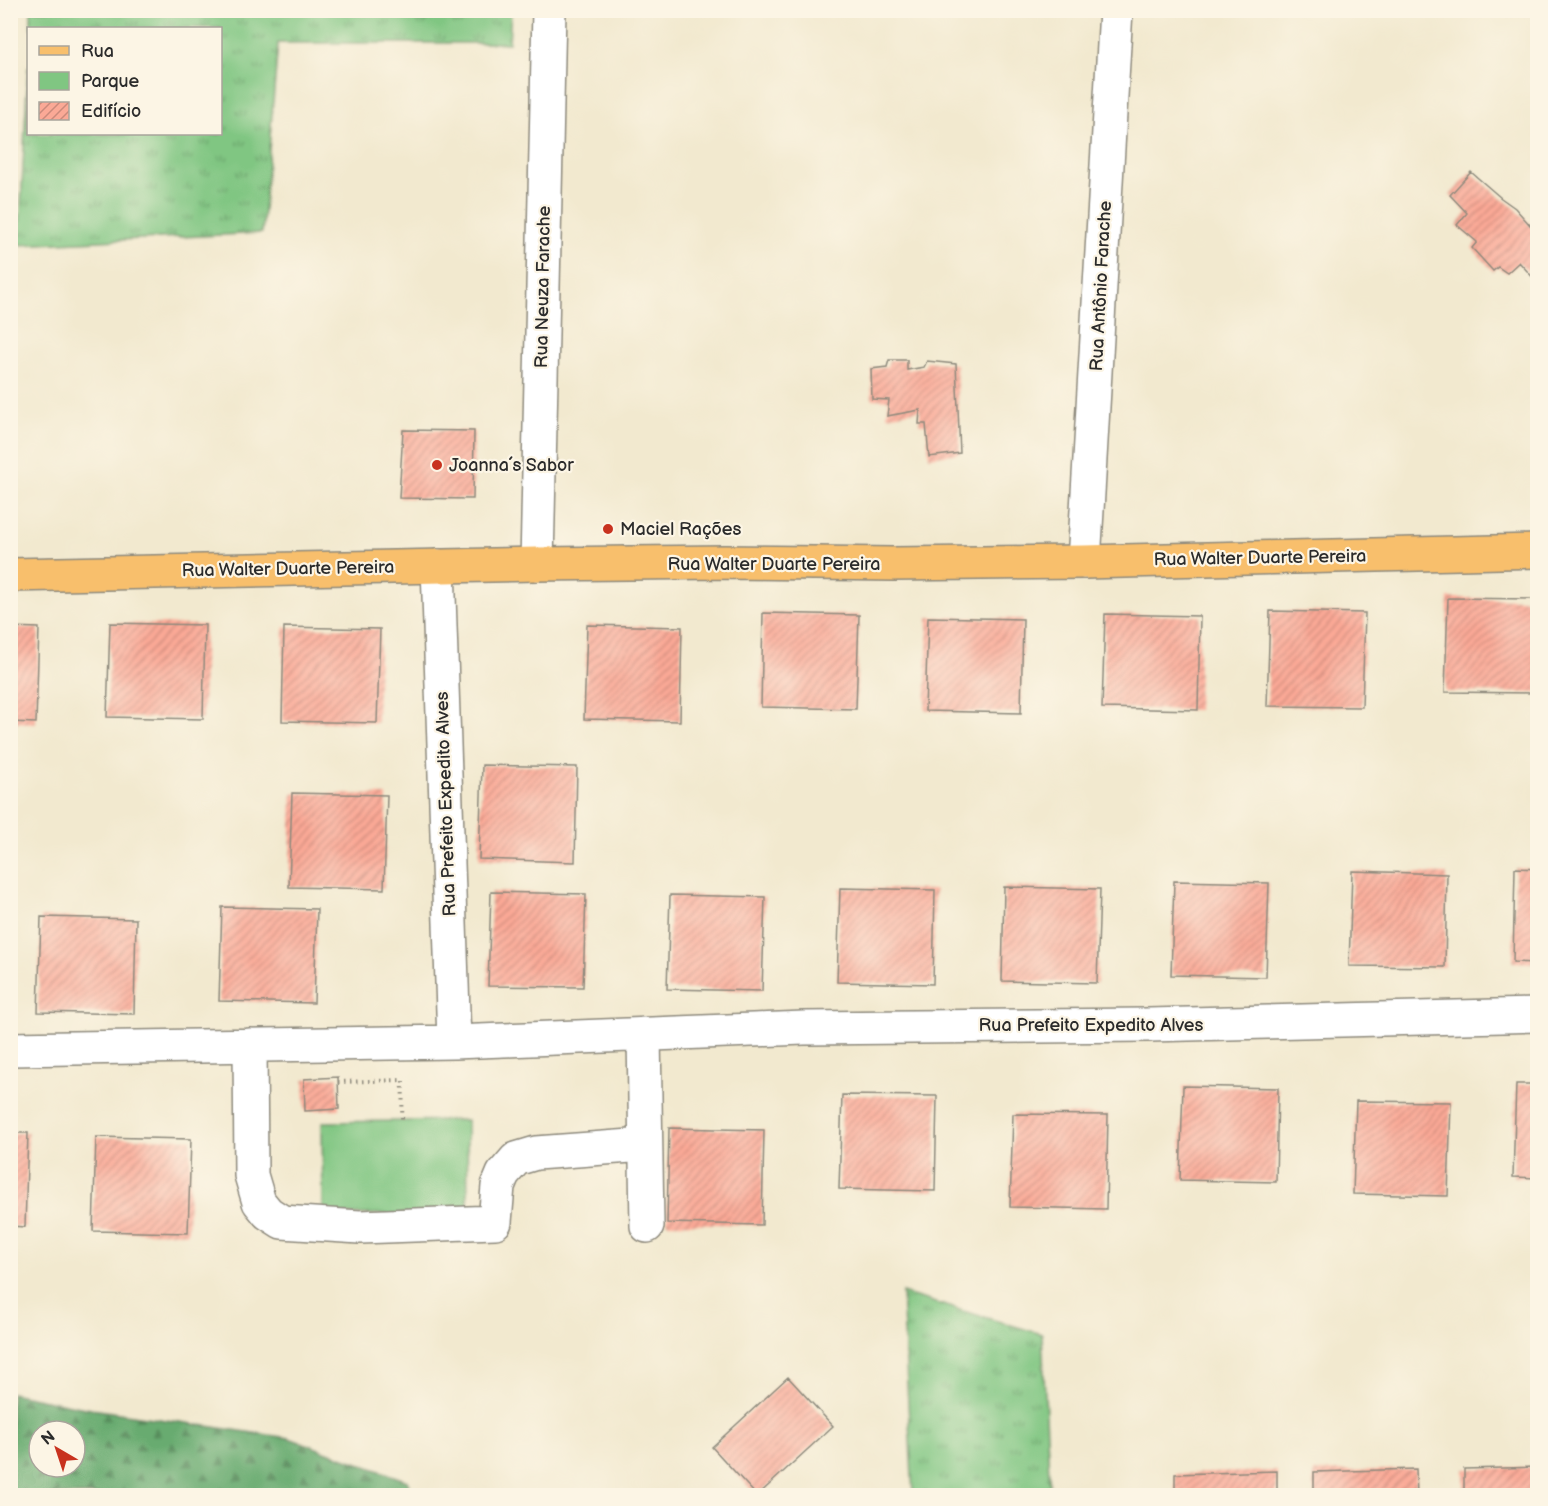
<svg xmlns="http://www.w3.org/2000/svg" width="1548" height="1506" viewBox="0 0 1548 1506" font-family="'Balsamiq Sans',sans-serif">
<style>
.grass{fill:url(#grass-tufts);stroke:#567856;stroke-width:1.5}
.forest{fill:url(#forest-firs);stroke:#4a6b4e;stroke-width:1.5;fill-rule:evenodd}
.green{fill:#80c682;stroke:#567856;stroke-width:1.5}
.building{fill:url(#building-hatch)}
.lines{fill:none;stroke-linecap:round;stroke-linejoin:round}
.minor-casing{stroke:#8e8a7d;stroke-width:36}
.major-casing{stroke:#8e8a7d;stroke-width:36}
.path{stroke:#8e8a7d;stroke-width:4;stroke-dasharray:1.5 4.5;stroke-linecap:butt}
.minor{stroke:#fff;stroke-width:33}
.major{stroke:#f8bf6c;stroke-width:33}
.poi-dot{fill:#c8321e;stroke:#fcf5e5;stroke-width:2}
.labels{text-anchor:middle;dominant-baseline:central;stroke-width:4.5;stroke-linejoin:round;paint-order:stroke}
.street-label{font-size:18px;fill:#2b2b2b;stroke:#fcf5e5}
.poi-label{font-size:18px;fill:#2b2b2b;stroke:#fcf5e5;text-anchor:start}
</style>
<defs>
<pattern id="grass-tufts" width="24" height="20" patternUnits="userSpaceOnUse" patternTransform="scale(1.5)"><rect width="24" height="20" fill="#80c682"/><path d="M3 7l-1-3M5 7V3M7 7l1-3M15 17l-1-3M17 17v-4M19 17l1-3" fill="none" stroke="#69a16b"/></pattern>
<pattern id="forest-firs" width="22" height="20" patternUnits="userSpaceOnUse" patternTransform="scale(1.5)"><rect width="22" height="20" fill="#68ab70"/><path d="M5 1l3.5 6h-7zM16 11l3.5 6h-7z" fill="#568b5c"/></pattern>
<pattern id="building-hatch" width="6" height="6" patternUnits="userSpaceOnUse" patternTransform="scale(1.5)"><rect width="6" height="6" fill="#fba996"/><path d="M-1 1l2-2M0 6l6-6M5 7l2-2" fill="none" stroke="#cb8a7b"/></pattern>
</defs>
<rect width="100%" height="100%" fill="#fcf5e5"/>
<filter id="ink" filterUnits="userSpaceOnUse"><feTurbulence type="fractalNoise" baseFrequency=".0167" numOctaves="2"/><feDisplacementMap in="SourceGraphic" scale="12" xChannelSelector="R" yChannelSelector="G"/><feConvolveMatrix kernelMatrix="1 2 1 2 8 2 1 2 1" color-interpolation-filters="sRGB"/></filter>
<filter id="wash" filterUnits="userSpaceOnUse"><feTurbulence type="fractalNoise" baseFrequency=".008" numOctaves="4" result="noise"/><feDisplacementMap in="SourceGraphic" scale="24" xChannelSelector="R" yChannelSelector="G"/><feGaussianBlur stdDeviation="1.35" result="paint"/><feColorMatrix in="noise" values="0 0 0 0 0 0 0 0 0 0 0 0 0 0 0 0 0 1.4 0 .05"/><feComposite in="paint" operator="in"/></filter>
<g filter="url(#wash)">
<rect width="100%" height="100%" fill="#f2e9cf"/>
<path class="grass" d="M 31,11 L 32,10 L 511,11 L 509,43 L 278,43 L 262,233 L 19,245 L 28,66 L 28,134 L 220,134 L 220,28 L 31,28 Z
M 902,1293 L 1042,1334 L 1050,1495 L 913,1495 Z"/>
<path class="forest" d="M 11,1393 L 85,1408 L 289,1438 L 408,1481 L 410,1495 L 11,1495 ZM 39,1431 L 75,1431 L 75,1467 L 39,1467 Z"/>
<path class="green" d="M 467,1120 L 468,1213 L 323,1215 L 322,1122 Z"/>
<g id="blocks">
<path class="building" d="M 1471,172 L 1501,198 L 1515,208 L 1538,234 L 1538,283 L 1519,262 L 1507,273 L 1498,267 L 1493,271 L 1472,248 L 1477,242 L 1457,225 L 1467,213 L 1450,195 Z
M 889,360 L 907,360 L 907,370 L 924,367 L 927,361 L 956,364 L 960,453 L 929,457 L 926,424 L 919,424 L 920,410 L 887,416 L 889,400 L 872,399 L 871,369 L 887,367 Z
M 403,430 L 474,431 L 473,499 L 399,498 Z
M 1448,598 L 1538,599 L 1538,693 L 1445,692 Z
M 1270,611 L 1365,613 L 1362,707 L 1267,706 Z
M 763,613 L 859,615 L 856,709 L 761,707 Z
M 1105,614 L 1200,616 L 1198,710 L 1102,708 Z
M 928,617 L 1023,619 L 1021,713 L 925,711 Z
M 110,623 L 205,625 L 203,719 L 107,717 Z
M 587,625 L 682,627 L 680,721 L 584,719 Z
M 10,627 L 39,628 L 36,723 L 10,722 Z
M 284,627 L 380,629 L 377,723 L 282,721 Z
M 482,765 L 577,767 L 575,862 L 479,859 Z
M 292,793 L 387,795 L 384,889 L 289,887 Z
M 1515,868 L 1538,869 L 1538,963 L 1513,962 Z
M 1352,871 L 1447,874 L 1445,967 L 1349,966 Z
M 1174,881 L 1269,883 L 1266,977 L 1171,975 Z
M 1004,887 L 1100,889 L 1097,983 L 1002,981 Z
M 840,888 L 935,890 L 933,984 L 837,982 Z
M 491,892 L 586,894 L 583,987 L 488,986 Z
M 670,895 L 765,897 L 762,991 L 667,989 Z
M 222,907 L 317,909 L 314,1003 L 219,1001 Z
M 41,917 L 136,919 L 134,1014 L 38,1012 Z
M 338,1077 L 339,1109 L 305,1111 L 304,1079 Z
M 1516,1084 L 1538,1084 L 1538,1178 L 1513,1177 Z
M 1183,1086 L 1278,1088 L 1276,1182 L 1180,1180 Z
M 842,1095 L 937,1096 L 935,1191 L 839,1189 Z
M 1356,1101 L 1451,1102 L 1448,1196 L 1353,1194 Z
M 1013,1114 L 1108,1115 L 1106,1209 L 1010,1207 Z
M 669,1128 L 764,1130 L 762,1225 L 667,1223 Z
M 10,1133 L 28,1133 L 25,1227 L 10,1226 Z
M 96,1137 L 191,1139 L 188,1233 L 93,1231 Z
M 788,1377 L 833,1426 L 757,1496 L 712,1447 Z
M 1538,1467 L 1538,1496 L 1464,1496 L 1464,1469 Z
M 1416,1469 L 1417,1496 L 1314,1496 L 1314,1472 Z
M 1277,1471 L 1277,1496 L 1175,1496 L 1175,1474 Z"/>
</g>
</g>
<g filter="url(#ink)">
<use href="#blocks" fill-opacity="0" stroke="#8e8a7d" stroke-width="1.5"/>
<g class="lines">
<defs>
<path id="minor" d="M 1084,562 L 1116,10
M 537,564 L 549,10
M 438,566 L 454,1042
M 644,1034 L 647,1226
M 250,1045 L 251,1175 L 259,1202 L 268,1213 L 282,1222 L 360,1227 L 495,1222 L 498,1186 L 503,1174 L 516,1159 L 536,1153 L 645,1145
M 10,1049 L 454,1042 L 804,1028 L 1149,1025 L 1538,1015"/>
<path id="major" d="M 10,575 L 537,564 L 725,562 L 893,564 L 1084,562 L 1538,551"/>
</defs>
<use href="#minor" class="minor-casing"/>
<use href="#major" class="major-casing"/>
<path class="path" d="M 338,1082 L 403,1080 L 402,1121"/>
<use href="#minor" class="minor"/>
<use href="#major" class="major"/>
</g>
</g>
<g class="poi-dot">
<circle cx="437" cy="465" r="6"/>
<circle cx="608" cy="529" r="6"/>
</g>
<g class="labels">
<g class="street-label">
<text transform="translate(1101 286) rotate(-87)">Rua Antônio Farache</text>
<text transform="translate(543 287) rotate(-89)">Rua Neuza Farache</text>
<text transform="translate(1260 558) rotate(-1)">Rua Walter Duarte Pereira</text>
<text x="774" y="564">Rua Walter Duarte Pereira</text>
<text transform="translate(288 569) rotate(-1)">Rua Walter Duarte Pereira</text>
<text transform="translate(446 804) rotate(-92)">Rua Prefeito Expedito Alves</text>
<text x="1091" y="1025">Rua Prefeito Expedito Alves</text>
</g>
<g class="poi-label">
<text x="449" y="465">Joanna´s Sabor</text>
<text x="620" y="529">Maciel Rações</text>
</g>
</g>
<rect width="1548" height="1506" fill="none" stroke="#fcf5e5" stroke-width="36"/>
<rect x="27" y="27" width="195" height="108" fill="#fcf5e5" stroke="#a8a49b" stroke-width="1.5"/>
<rect x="39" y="46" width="30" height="9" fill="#f8bf6c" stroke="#a8a49b" stroke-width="1.5"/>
<text x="81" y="57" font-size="18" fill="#2b2b2b">Rua</text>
<rect x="39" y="72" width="30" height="18" fill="#80c682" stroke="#a8a49b" stroke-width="1.5"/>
<text x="81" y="87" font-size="18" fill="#2b2b2b">Parque</text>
<rect x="39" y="102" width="30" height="18" fill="url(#building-hatch)" stroke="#a8a49b" stroke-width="1.5"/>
<text x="81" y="117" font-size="18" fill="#2b2b2b">Edifício</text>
<g transform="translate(57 1449) rotate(321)"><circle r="28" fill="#fcf5e5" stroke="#a8a49b" stroke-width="1.5"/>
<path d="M0-4.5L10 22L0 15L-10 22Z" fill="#c8321e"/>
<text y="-9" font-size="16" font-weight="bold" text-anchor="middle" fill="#2b2b2b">N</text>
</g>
</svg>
